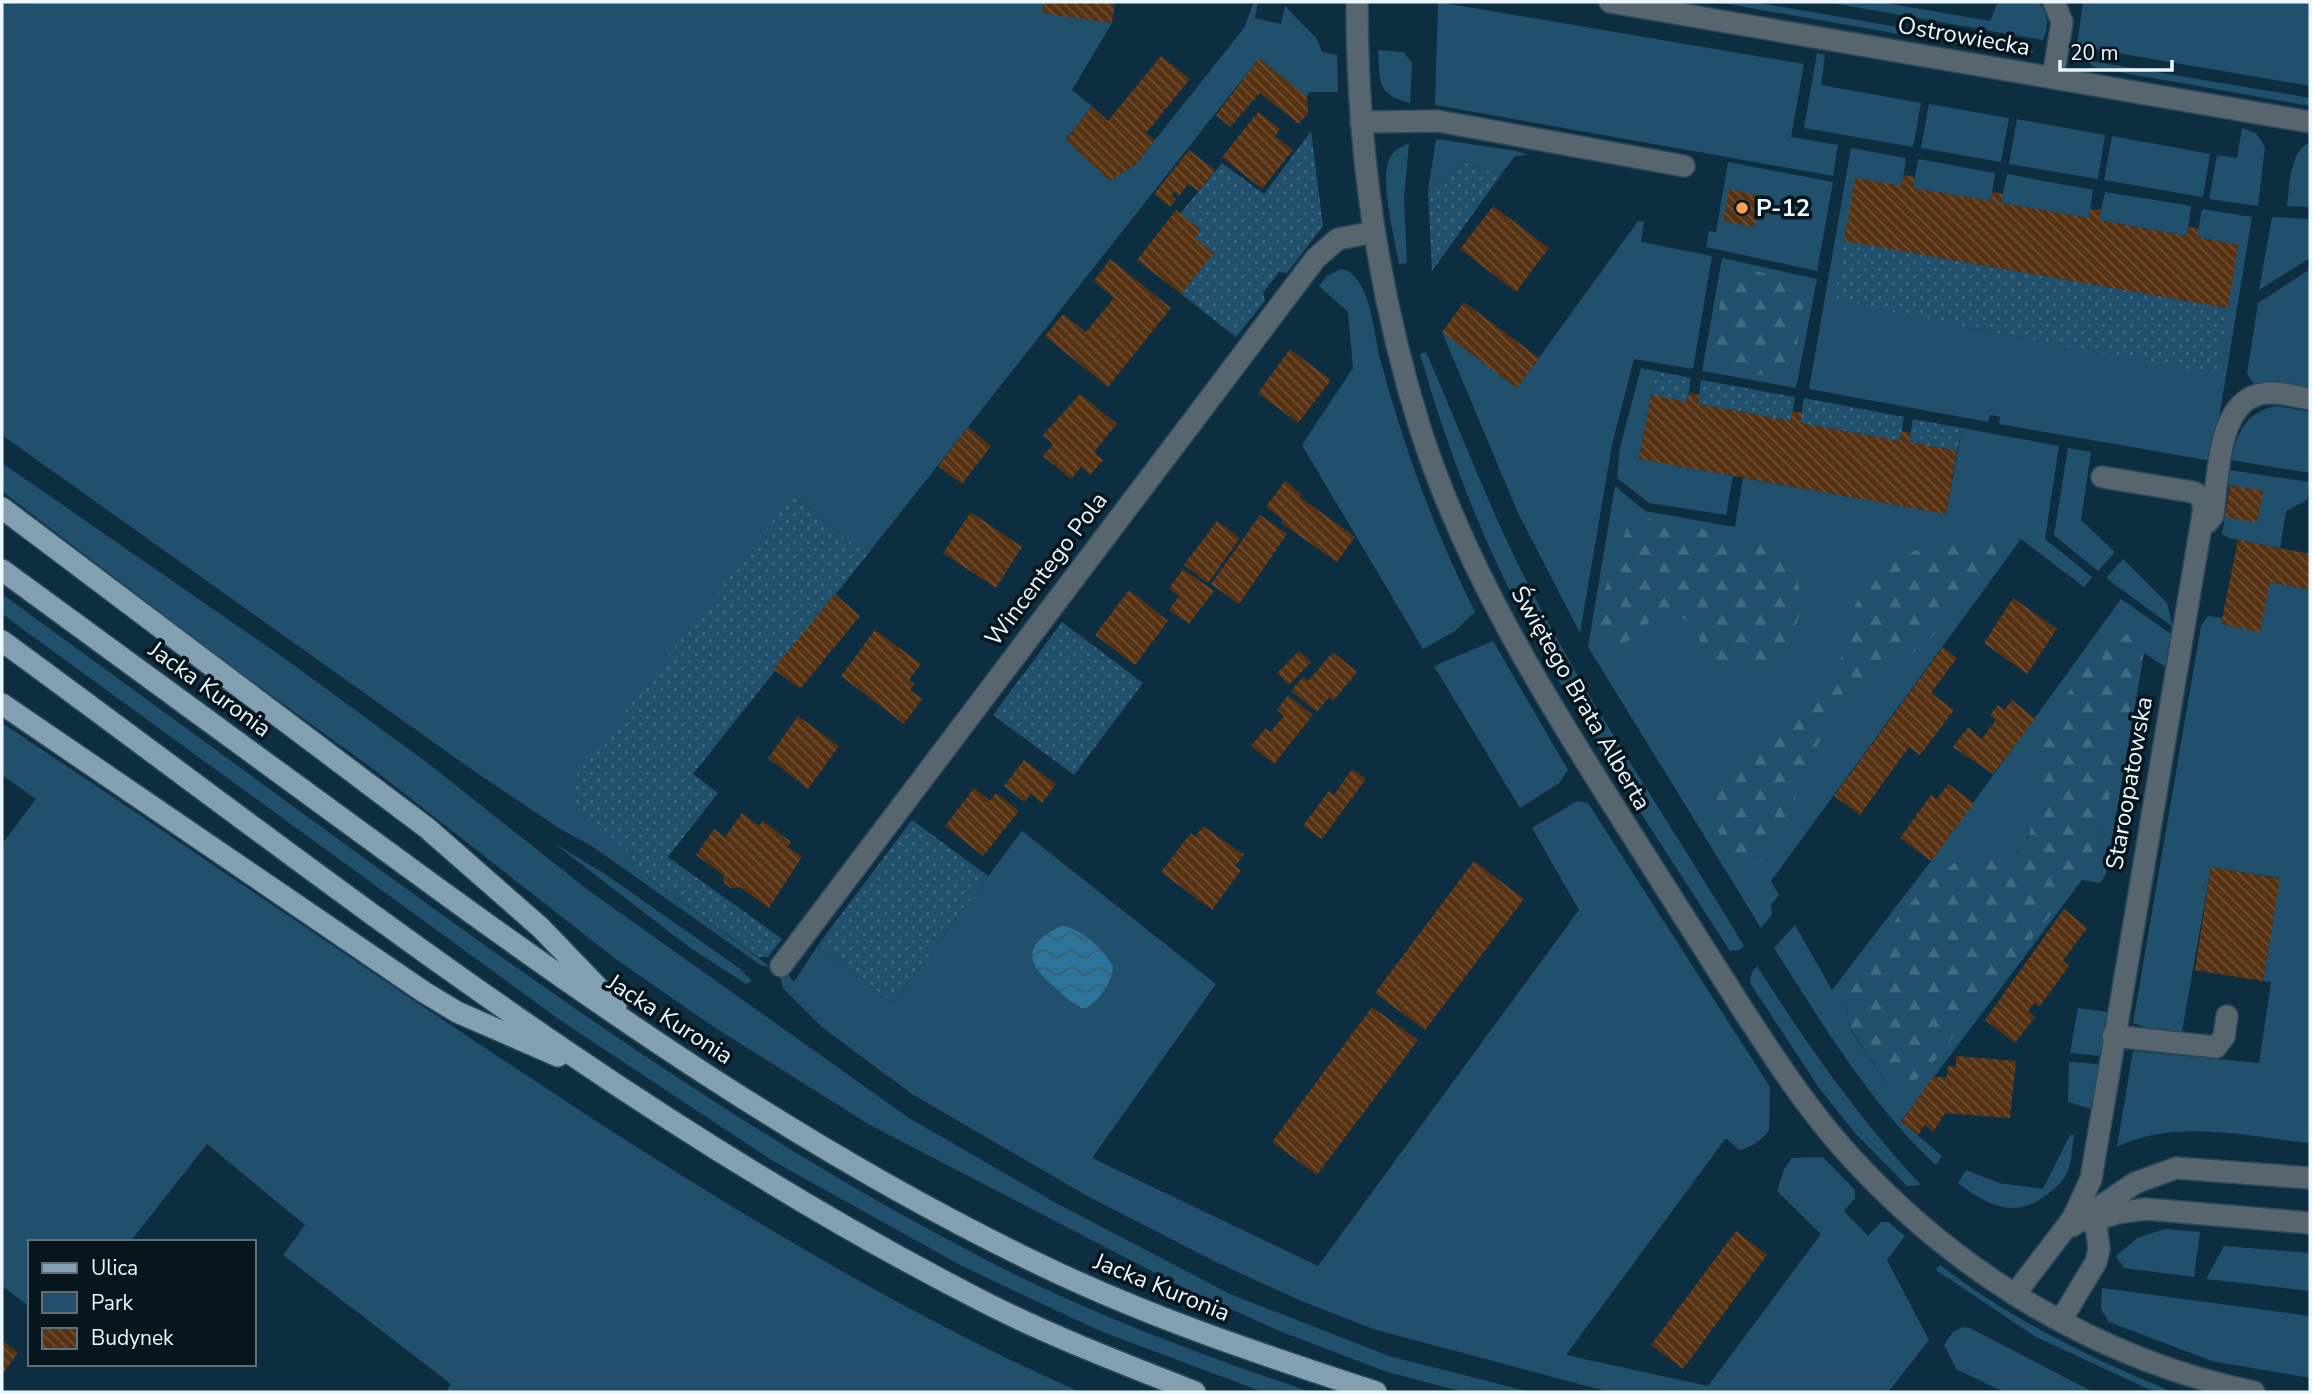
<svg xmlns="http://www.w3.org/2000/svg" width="2312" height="1394" viewBox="0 0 2312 1394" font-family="'Nunito Sans',sans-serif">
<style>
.green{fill:#20506b;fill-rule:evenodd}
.forest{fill:url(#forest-firs)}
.garden{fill:url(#garden-dots)}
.water{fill:url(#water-waves)}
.building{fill:url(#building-back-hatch)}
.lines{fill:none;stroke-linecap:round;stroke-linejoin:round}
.minor-casing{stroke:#2c4a5a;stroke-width:24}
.major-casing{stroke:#2c4a5a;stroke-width:24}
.minor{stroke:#57656e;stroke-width:21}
.major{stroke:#83a0b2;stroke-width:21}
.poi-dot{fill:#fb9e50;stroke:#07151d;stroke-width:2.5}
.labels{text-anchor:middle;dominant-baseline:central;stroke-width:7;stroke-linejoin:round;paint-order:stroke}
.street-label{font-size:24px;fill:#ebf6fd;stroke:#07151d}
.poi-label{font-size:24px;font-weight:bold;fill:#ebf6fd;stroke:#07151d;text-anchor:start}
</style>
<defs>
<pattern id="forest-firs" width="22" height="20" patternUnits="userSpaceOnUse" patternTransform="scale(1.75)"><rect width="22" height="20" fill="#20506b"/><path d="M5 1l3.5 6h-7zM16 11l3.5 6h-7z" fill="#416a81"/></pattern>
<pattern id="garden-dots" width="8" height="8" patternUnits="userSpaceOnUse" patternTransform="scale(1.75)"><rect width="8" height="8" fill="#20506b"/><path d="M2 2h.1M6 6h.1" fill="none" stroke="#416a81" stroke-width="1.8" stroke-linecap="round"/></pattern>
<pattern id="water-waves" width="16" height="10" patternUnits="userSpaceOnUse" patternTransform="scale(1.75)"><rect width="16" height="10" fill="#2d749b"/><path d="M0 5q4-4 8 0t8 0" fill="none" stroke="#3b5d70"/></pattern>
<pattern id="building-back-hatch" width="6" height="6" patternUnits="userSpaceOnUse" patternTransform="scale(1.75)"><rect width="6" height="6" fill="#573212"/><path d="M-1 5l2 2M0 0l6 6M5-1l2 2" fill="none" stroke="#6f5035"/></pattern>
</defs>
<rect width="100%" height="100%" fill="#0d2e40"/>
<path class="green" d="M 2,2 L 1044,2 L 1043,13 L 1112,23 L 1072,90 L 1092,106 L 1066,139 L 1110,181 L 1136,164 L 1155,140 L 1244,28 L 1254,2 L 1258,2 L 1255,18 L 1281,24 L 1285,6 L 1317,39 L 1322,52 L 1337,55 L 1338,92 L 1309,92 L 1307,97 L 1259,58 L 867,555 L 793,495 L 764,681 L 626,861 L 769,966 L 762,966 L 593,847 L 557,827 L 471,769 L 2,435 Z
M 1438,2 L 1804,64 L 1791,137 L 1838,145 L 1833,176 L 1435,105 Z
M 1716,2 L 1753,2 L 2035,51 L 2024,56 Z
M 1826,2 L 1880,2 L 1990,21 L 1998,2 L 2038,2 C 2049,12 2049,26 2043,40 Z
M 2083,2 L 2310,2 L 2310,86 L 2077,46 Z
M 1378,50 L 1404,52 L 1412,63 L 1410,103 C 1376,94 1380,82 1378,50 Z
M 1817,53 L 1825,55 L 1821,85 L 1921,103 L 1913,147 L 1804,128 Z
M 2085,60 L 2310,98 L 2310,106 L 2096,68 Z
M 1929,104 L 2009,118 L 2001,162 L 1921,148 Z
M 2017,119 L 2105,135 L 2098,179 L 2009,164 Z
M 2242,128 L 2256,133 L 2265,147 L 2258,206 L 2209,199 L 2217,155 L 2237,158 Z
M 2112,136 L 2210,154 L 2203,197 L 2104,180 Z
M 1436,139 L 1517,151 L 1527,155 L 1515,156 L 1500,176 L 1466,162 L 1428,191 Z
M 2310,142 L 2310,207 L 2287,206 C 2290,185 2289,152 2310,142 Z
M 1409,143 L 1404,199 L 1407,263 L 1399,264 C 1395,240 1378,175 1391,156 C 1395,150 1403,146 1409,143 Z
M 1851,148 L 1906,158 L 1902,186 L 1855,178 L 1960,326 L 2216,373 L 2238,245 L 2197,237 L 2202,209 L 2252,217 L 2212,461 L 1999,424 L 2000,417 L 1990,415 L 1988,422 L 1809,389 Z
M 1918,159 L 1995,173 L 1991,201 L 1913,188 Z
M 1728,162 L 1833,182 L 1817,271 L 1706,247 L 1709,231 L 1716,232 Z
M 2007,174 L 2093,190 L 2089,218 L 2001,203 Z
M 2105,192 L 2191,206 L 2187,236 L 2099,220 Z
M 2272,217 L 2310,219 L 2310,258 L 2259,290 Z
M 1638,221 L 1644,222 L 1641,242 L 1712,256 L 1693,369 L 1634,359 L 1612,445 L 1580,633 L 1518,513 L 1442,332 L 1517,388 Z
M 1722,258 L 1817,279 L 1796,388 L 1702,371 Z
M 1341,269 C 1371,274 1374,337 1381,362 C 1404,448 1435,532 1475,612 L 1455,631 L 1423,649 L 1302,445 L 1353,368 L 1348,312 L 1319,286 L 1327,276 Z
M 2310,269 L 2310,392 L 2253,383 L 2247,374 L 2258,303 Z
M 1426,352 C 1461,432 1491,513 1531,590 C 1594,713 1673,827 1744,946 L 1739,950 L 1730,951 C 1656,835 1576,720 1513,597 C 1474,520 1444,437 1420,354 Z
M 1641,368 L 1656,371 L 1639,458 L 1733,476 L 1726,515 L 1649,503 L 1617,478 L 1620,447 Z
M 2278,406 L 2310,412 L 2310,473 L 2231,460 C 2238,431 2246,411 2278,406 Z
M 1962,428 L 2059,446 L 2045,539 L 2092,577 L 2084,587 L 2021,539 L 1771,881 L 1779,895 L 1771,905 L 1772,915 L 1761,928 L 1588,647 L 1615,486 L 1645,511 L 1735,527 L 1743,478 L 1946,514 Z
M 2068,448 L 2091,452 L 2081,520 L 2115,552 L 2098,571 L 2054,535 Z
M 2,463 L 284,658 L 429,764 L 588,890 L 909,1118 L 1056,1203 L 1230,1294 L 1389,1356 L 1530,1392 L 1464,1392 L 1387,1372 L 1282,1332 L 1190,1291 L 870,1125 L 714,1027 L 617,960 L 373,769 L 210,651 L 2,491 Z
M 2229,470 L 2310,482 L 2307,500 L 2286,511 L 2280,548 L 2229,538 L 2222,534 L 2225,517 L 2257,520 L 2262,491 L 2226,485 Z
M 2123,559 L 2167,603 L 2173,627 L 2106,578 Z
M 2270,582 L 2310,590 L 2310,1143 C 2248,1137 2176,1118 2117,1147 L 2133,1051 L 2259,1063 L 2271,982 L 2263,981 L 2279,878 L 2211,867 L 2182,1031 L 2147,1028 L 2133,1023 L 2201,626 L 2208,616 L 2222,618 Z
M 2,594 C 125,684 248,773 371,863 C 577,1013 787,1161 1016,1275 C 1110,1321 1212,1359 1311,1392 L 1263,1392 L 1100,1331 L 962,1266 L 773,1161 L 560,1020 L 2,614 Z
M 2121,599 L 2171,634 L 2165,667 L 2144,653 L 2106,874 L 2100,883 L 2082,880 L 1901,1121 L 1942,1156 L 1936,1165 C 1870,1104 1822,1023 1774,948 L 1795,925 L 1832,990 L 1931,861 ZM 2045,737 L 2102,827 L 2100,853 L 1887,1084 L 1851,1030 L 1845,1005 L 1958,860 C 1977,861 2001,863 2017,852 C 2040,837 2041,763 2045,737 Z
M 1493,641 L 1568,770 L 1559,783 L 1520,808 L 1434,666 Z
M 2,723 C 169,834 333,947 500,1058 C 686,1181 875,1301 1080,1392 L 446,1392 L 451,1384 L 283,1255 L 305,1225 L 207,1144 L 130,1242 L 30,1242 L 30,1307 L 2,1286 L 2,844 L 36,799 L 2,775 Z
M 1577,801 L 1588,803 L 1770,1087 L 1769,1130 C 1761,1141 1752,1147 1739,1150 L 1726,1138 L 1566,1355 L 1708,1386 L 1821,1234 L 1777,1191 L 1784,1169 L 1792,1158 L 1823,1157 L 1855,1190 L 1855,1198 L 1844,1211 L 1868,1236 L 1881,1222 L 1888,1222 L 1905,1236 L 1887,1260 L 1929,1340 L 1888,1392 L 1609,1392 L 1373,1329 L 1299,1300 L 1216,1262 L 1089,1197 L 912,1094 L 823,1028 L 783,988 L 779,974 L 786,972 L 794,982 L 818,945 L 893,1003 L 1022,831 L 1216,984 L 1092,1158 L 1318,1266 L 1579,910 L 1532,828 Z
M 555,844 L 605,874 L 739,968 L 752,981 L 746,984 L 689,947 Z
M 1757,966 C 1806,1043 1858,1118 1921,1185 L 1907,1186 L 1855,1133 L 1819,1088 L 1750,983 L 1752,972 Z
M 2078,1008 L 2107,1012 L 2100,1056 L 2070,1053 Z
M 2069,1062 L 2099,1064 L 2091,1109 L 2068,1102 Z
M 2070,1135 L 2074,1135 C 2072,1147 2072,1162 2067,1173 C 2063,1182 2055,1188 2048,1194 C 2014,1220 1989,1206 1958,1183 L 1966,1170 L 1999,1183 L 2043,1189 Z
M 2164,1229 L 2200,1232 L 2194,1277 L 2124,1268 L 2116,1256 L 2137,1238 Z
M 2224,1246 L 2310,1253 L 2310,1291 L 2206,1279 Z
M 1940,1265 C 2012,1320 2090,1358 2173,1392 L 2155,1392 L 2036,1337 L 1936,1270 Z
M 2102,1288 L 2310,1316 L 2310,1378 L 2212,1361 L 2109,1322 L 2101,1309 Z
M 1962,1327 L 1970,1328 L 2093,1392 L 2004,1392 L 1956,1369 L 1944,1345 L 1953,1332 Z"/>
<path class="forest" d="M 1741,269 C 1760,273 1794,274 1806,290 L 1792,372 L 1784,380 L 1709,362 L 1724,283 Z
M 1651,518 L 1769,544 L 1797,575 L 1802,608 L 1788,647 L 1759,666 L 1725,668 L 1701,655 L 1699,631 L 1678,614 L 1653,617 L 1636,637 L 1612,648 L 1601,644 L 1592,626 L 1627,527 Z
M 1993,533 L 2003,542 C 1978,584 1944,633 1903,660 C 1896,665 1886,667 1879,671 C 1866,679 1848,695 1839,707 C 1803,759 1793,830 1748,875 L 1733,861 L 1707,809 L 1726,779 L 1744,759 L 1776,737 L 1815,701 L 1843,654 L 1849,617 L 1862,592 L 1888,567 L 1914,551 L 1968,542 Z
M 2133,633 L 2144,652 L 2102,827 L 2100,853 L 1927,1070 L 1908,1087 L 1898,1089 L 1887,1084 L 1851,1029 L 1845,1005 L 1853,980 L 1898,917 L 1930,881 L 1958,860 L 1995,860 L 2018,852 L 2029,837 L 2045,737 L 2053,715 L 2104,639 Z"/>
<path class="garden" d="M 1311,131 L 1323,226 L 1287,273 L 1279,272 L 1263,293 L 1265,301 L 1236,337 L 1181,294 L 1213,253 L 1195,238 L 1180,214 L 1222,163 L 1264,194 Z
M 1466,162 L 1500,176 L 1432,271 L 1428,191 Z
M 1844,241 L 2228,308 L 2217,374 L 1960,326 L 1835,299 Z
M 1656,371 L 1691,378 L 1687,402 L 1651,395 Z
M 1701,380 L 1795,397 L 1791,421 L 1698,404 Z
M 1804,398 L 1904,417 L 1900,441 L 1800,423 Z
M 1913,419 L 1962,428 L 1957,451 L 1909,442 Z
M 793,495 L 867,555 L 693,774 L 718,793 L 668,857 L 782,939 L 768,957 L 758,957 L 626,861 L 631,854 L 576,805 L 572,780 Z
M 1062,622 L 1143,683 L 1074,775 L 993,715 Z
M 912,820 L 988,876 L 893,1003 L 818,945 Z"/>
<path class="water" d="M 1061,926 C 1079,926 1106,951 1113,967 C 1112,983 1097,1004 1083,1009 C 1072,1004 1064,996 1056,988 C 1026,964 1021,945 1061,926 Z"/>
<path class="building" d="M 1044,2 L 1115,2 L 1112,23 L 1042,13 Z
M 1161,56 L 1190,79 L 1146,133 L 1155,140 L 1136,164 L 1110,181 L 1066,140 L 1092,106 L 1108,121 Z
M 1259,58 L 1307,97 L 1308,113 L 1299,124 L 1260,93 L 1230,127 L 1216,115 Z
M 1258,112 L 1280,129 L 1275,136 L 1293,150 L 1262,189 L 1222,157 Z
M 1189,150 L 1215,170 L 1199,191 L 1188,184 L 1179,196 L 1174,192 L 1171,195 L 1176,199 L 1170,207 L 1154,194 Z
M 1903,175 L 1915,177 L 1913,188 L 1991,201 L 1992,192 L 2003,194 L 2001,203 L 2089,218 L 2090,209 L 2101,210 L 2099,220 L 2187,236 L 2188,227 L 2199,228 L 2197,237 L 2238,245 L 2228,308 L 1844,241 L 1855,178 L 1902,186 Z
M 1729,189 L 1761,196 L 1755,227 L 1723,221 Z
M 1493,206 L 1549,248 L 1516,292 L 1460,249 Z
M 1176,210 L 1201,230 L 1195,238 L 1214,253 L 1181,294 L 1137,260 Z
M 1110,259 L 1171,308 L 1108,387 L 1045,336 L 1063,314 L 1086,332 L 1114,298 L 1094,281 Z
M 1464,302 L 1539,358 L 1517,388 L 1442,332 Z
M 1290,349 L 1331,380 L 1298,423 L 1258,393 Z
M 1689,393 L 1699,395 L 1698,404 L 1791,421 L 1792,411 L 1802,413 L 1800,423 L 1900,441 L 1901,431 L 1911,433 L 1909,442 L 1957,451 L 1946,514 L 1639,459 L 1651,395 L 1687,402 Z
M 1080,394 L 1117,424 L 1094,452 L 1103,460 L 1090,475 L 1081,467 L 1071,479 L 1043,456 L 1053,444 L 1043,435 Z
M 968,427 L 991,446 L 962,484 L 938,466 Z
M 1285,481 L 1302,495 L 1300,497 L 1355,537 L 1337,562 L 1281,523 L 1283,520 L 1266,507 Z
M 2230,485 L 2263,491 L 2257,522 L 2225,517 Z
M 971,512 L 1022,547 L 996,588 L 943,553 Z
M 1260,515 L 1287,534 L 1239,604 L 1211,584 Z
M 1217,521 L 1240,538 L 1208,583 L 1184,565 Z
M 2238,540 L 2310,554 L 2310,590 L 2270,582 L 2260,632 L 2221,624 Z
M 1183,569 L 1214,591 L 1189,624 L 1169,610 L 1179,596 L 1169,588 Z
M 1129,590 L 1168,621 L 1135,665 L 1095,635 Z
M 835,594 L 860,616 L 800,689 L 773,669 Z
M 2013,598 L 2057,629 L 2027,674 L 1984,643 Z
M 875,630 L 921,664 L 909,680 L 915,684 L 910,690 L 922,699 L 904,724 L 841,676 Z
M 1943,647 L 1957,658 L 1931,693 L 1954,710 L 1920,755 L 1909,747 L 1860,815 L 1834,796 Z
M 1299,651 L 1311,662 L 1289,685 L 1277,673 Z
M 1333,652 L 1357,672 L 1333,701 L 1329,697 L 1317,712 L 1291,691 L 1303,677 L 1308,681 Z
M 1288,695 L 1313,715 L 1274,764 L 1251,746 L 1266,728 L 1270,732 L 1284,716 L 1277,710 Z
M 2012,700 L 2035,719 L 1993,774 L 1953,747 L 1968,727 L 1982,739 L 1996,720 L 1990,715 L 1998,705 L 2004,710 Z
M 798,716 L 839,746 L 808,789 L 768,758 Z
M 1024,760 L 1056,784 L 1042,803 L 1031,794 L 1024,802 L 1004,786 Z
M 1352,769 L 1366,779 L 1322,839 L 1303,826 L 1329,791 L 1334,795 Z
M 1948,784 L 1974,803 L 1931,861 L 1900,838 L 1931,795 L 1937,799 Z
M 974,788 L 990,801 L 996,793 L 1019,811 L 983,856 L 945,826 Z
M 742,813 L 759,826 L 763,821 L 791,842 L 788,847 L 802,857 L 769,908 L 740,887 L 731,888 L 724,883 L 723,875 L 696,855 L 714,829 L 725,837 Z
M 1203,826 L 1244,855 L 1235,866 L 1241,870 L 1212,910 L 1161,872 L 1191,833 L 1195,837 Z
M 1474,861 L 1524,899 L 1425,1030 L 1375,993 Z
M 2211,867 L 2280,879 L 2263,981 L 2195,970 Z
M 2064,909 L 2087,928 L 2063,961 L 2069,966 L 2039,1007 L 2034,1003 L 2028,1011 L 2035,1017 L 2015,1043 L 1985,1020 Z
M 1372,1007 L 1418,1040 L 1317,1175 L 1272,1142 Z
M 1956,1056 L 2016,1061 L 2010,1118 L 1945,1113 L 1933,1132 L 1925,1125 L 1918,1135 L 1901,1122 L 1933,1077 L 1947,1077 L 1948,1066 L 1956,1067 Z
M 1736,1231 L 1767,1255 L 1683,1369 L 1651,1345 Z
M 2,1340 L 18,1353 L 2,1375 Z"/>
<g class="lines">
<defs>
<path id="minor" d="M 1357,2 C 1357,146 1377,290 1420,428 C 1466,572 1547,700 1627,827 C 1666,889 1705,951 1745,1013 C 1777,1062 1809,1111 1849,1155 C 1955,1272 2098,1360 2254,1392
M 1610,2 L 2310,122
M 2053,78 L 2062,22 L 2054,2
M 1361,122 L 1438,121 L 1684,166
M 2208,522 L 2213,515 C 2218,480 2217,402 2261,394 C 2277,391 2294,396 2310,399
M 781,966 L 1316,258 L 1338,239 L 1374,232
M 2113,1036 L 2216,1047 L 2224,1037 L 2227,1016
M 2090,1222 L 2117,1213 L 2146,1209 L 2310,1223
M 2072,1226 L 2135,1183 L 2176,1168 L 2310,1178
M 2015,1294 L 2073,1218 L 2091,1179 L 2204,508 L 2200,496 L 2193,492 L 2102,477
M 2061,1320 L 2096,1262 L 2099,1249 L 2094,1209"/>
<path id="major" d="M 2,508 L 427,828 L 541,928 L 616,1006
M 2,570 C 137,668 272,768 407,866 C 609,1014 817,1158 1043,1266 C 1151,1318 1263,1355 1376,1392
M 2,641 C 323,876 636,1126 992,1306 C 1058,1339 1127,1365 1195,1392
M 2,704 L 424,992 L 457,1012 L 558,1056"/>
</defs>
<use href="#minor" class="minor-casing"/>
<use href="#major" class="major-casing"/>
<use href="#minor" class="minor"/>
<use href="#major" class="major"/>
</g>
<circle class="poi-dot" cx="1742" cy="208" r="7"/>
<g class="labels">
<g class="street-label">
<text transform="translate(1964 36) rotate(10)">Ostrowiecka</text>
<text transform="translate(1046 569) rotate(-53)">Wincentego Pola</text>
<text transform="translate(210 689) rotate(36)">Jacka Kuronia</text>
<text transform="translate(1581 698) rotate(60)">Świętego Brata Alberta</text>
<text transform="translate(2129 783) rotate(-80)">Staroopatowska</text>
<text transform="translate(670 1019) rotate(33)">Jacka Kuronia</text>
<text transform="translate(1162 1287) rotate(22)">Jacka Kuronia</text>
</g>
<g class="poi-label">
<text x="1756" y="208">P-12</text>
</g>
</g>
<rect width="2312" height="1394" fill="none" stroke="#ebf6fd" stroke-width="7"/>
<rect x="28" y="1240" width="228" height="126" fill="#07151d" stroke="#626f77" stroke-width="2"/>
<rect x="42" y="1263" width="35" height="10" fill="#83a0b2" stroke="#626f77" stroke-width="2"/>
<text x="91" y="1275" font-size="21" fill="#ebf6fd">Ulica</text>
<rect x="42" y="1292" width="35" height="21" fill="#20506b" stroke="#626f77" stroke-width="2"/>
<text x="91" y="1310" font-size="21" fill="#ebf6fd">Park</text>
<rect x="42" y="1328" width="35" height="21" fill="url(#building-back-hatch)" stroke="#626f77" stroke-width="2"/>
<text x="91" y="1345" font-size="21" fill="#ebf6fd">Budynek</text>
<path d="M2060 60v10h112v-10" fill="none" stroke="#ebf6fd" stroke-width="3.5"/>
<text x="2070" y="60" font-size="21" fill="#ebf6fd" stroke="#07151d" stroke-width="5" paint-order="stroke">20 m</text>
</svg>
